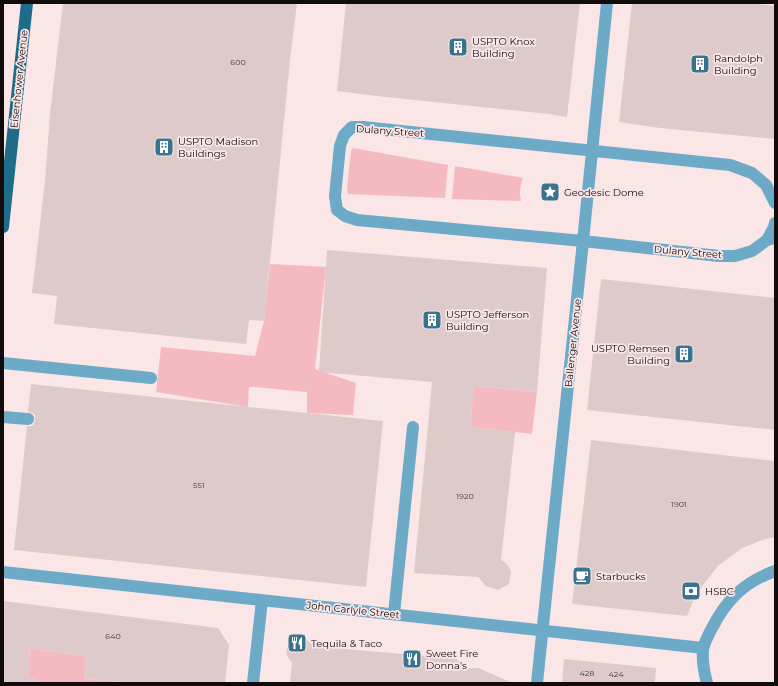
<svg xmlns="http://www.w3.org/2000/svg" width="778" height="686" viewBox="0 0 778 686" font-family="Montserrat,sans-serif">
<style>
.green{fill:#f5babf}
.building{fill:#decacb}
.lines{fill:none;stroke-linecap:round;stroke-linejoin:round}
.minor{stroke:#6caac7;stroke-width:12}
.major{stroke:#1e6b8a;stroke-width:12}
.labels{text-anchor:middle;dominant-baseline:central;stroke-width:3.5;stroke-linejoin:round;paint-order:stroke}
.number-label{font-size:8px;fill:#453b3c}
.poi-label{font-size:10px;fill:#120b0c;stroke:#fae6e7;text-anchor:start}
.street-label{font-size:10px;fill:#120b0c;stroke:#fae6e7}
</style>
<rect width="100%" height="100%" fill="#fae6e7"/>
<path class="green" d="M 353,148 L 448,165 L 445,198 L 348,194 L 347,188 L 351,151 Z
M 455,166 L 523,178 C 520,186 519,193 521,201 L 452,199 Z
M 270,264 L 326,267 L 315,369 L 356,383 L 353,415 L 307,413 L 307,392 L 254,387 L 249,387 L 248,407 L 156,392 L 161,347 L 255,356 L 264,321 Z
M 474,386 L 537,392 L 532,434 L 470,427 Z
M 30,649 L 86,656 L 84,679 L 134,683 L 41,683 L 28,675 Z"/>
<path class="building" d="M 63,3 L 297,3 L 290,60 L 264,321 L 249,320 L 246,344 L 54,324 L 57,296 L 32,293 L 45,181 L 50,114 Z
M 346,3 L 580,3 L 567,117 L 549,114 L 377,96 L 337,91 Z
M 632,3 L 749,3 L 775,6 L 775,139 L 660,128 L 619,122 Z
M 327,250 L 547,268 L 537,392 L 474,386 L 470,427 L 515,432 L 501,560 L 506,563 L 511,571 L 509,584 L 498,590 L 486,586 L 478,577 L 414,573 L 432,382 L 319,372 Z
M 601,279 L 775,298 L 775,430 L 587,410 Z
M 31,384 L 383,421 L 366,587 L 14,550 L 27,426 L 32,426 L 34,424 L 35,420 L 35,415 L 32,413 L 28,412 Z
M 591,440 L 775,461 L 775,537 L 765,539 L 742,548 L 718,566 L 696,594 L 687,616 L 572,604 Z
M 3,601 L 218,628 L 229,645 L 225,683 L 134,683 L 84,679 L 86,656 L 30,649 L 28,674 L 27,674 L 41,683 L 3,683 Z
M 297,638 L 302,638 L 308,641 L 313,646 L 457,659 L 465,669 L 472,668 L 478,668 L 513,683 L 290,683 L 292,663 L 287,656 L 286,650 L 288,645 L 292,640 Z
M 564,659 L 656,668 L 655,683 L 562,683 Z"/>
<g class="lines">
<path class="minor" d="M 775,203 L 766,185 L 752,173 L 730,165 L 363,127 L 352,127 L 344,135 L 340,146 L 335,196 L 337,210 L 345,216 L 357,220 L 583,241 L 719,256 L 735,256 L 752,251 L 767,240 L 775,238
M 767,240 L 774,227 L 775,223
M 3,363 L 151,378
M 3,417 L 28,419
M 3,572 L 703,648
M 394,614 L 413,427
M 253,683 L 262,600
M 537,683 L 583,241 L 607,3
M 707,683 C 704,672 702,661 703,650 C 704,643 708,636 711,630 C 726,600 744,582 775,571"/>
<path class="major" d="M 3,227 L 27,3"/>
</g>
<defs>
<symbol id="building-square" viewBox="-11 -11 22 22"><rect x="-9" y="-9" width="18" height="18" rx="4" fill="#3a738d" stroke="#fae6e7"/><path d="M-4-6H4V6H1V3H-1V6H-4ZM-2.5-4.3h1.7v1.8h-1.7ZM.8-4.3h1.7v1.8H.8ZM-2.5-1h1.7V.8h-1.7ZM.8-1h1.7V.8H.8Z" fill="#fff"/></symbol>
<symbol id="sight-square" viewBox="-11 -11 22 22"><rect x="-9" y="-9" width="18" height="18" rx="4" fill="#3a738d" stroke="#fae6e7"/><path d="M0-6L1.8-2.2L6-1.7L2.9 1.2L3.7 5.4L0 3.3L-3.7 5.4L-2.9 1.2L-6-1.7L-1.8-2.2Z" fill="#fff"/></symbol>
<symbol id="cafe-square" viewBox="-11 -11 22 22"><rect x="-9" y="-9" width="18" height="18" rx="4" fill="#3a738d" stroke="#fae6e7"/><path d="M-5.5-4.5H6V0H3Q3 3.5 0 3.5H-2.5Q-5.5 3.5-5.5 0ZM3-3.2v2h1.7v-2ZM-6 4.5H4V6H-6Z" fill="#fff"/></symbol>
<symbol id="bank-square" viewBox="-11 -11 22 22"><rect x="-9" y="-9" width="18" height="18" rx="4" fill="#3a738d" stroke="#fae6e7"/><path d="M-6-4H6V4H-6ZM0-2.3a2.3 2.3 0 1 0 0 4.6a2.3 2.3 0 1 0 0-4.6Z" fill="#fff"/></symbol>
<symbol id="restaurant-square" viewBox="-11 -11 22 22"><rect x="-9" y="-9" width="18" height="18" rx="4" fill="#3a738d" stroke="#fae6e7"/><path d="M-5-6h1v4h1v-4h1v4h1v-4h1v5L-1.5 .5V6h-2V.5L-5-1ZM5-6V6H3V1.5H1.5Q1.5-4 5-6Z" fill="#fff"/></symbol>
</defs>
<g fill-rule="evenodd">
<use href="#building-square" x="447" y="36" width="22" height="22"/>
<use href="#building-square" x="689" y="53" width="22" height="22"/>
<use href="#building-square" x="153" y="136" width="22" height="22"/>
<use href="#sight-square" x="539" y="181" width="22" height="22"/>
<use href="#building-square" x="421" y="309" width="22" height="22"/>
<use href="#building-square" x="673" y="343" width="22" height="22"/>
<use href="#cafe-square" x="571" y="565" width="22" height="22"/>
<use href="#bank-square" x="680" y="580" width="22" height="22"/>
<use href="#restaurant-square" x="286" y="632" width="22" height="22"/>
<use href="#restaurant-square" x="401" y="648" width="22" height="22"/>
</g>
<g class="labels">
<g class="number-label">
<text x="238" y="62">600</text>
<text x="199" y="485">551</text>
<text x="465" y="496">1920</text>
<text x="679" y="504">1901</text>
<text x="113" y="636">640</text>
<text x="587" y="673">428</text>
<text x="616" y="674">424</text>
</g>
<g class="poi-label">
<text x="472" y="41">USPTO Knox<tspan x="472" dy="12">Building</tspan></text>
<text x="714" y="58">Randolph<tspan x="714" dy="12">Building</tspan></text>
<text x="178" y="141">USPTO Madison<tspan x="178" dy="12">Buildings</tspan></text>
<text x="564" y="192">Geodesic Dome</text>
<text x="446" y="314">USPTO Jefferson<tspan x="446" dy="12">Building</tspan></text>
<text x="670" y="348" text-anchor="end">USPTO Remsen<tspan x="670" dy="12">Building</tspan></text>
<text x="596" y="576">Starbucks</text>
<text x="705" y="591">HSBC</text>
<text x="311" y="643">Tequila &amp; Taco</text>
<text x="426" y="653">Sweet Fire<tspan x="426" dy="12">Donna's</tspan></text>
</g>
<g class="street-label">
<text transform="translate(19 79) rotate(-84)">Eisenhower Avenue</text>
<text transform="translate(390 131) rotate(4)">Dulany Street</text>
<text transform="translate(688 252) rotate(5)">Dulany Street</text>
<text transform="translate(573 343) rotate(-84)">Ballenger Avenue</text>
<text transform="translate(353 610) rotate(6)">John Carlyle Street</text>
</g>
</g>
<rect width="778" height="686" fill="none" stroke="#120b0c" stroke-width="8"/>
</svg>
